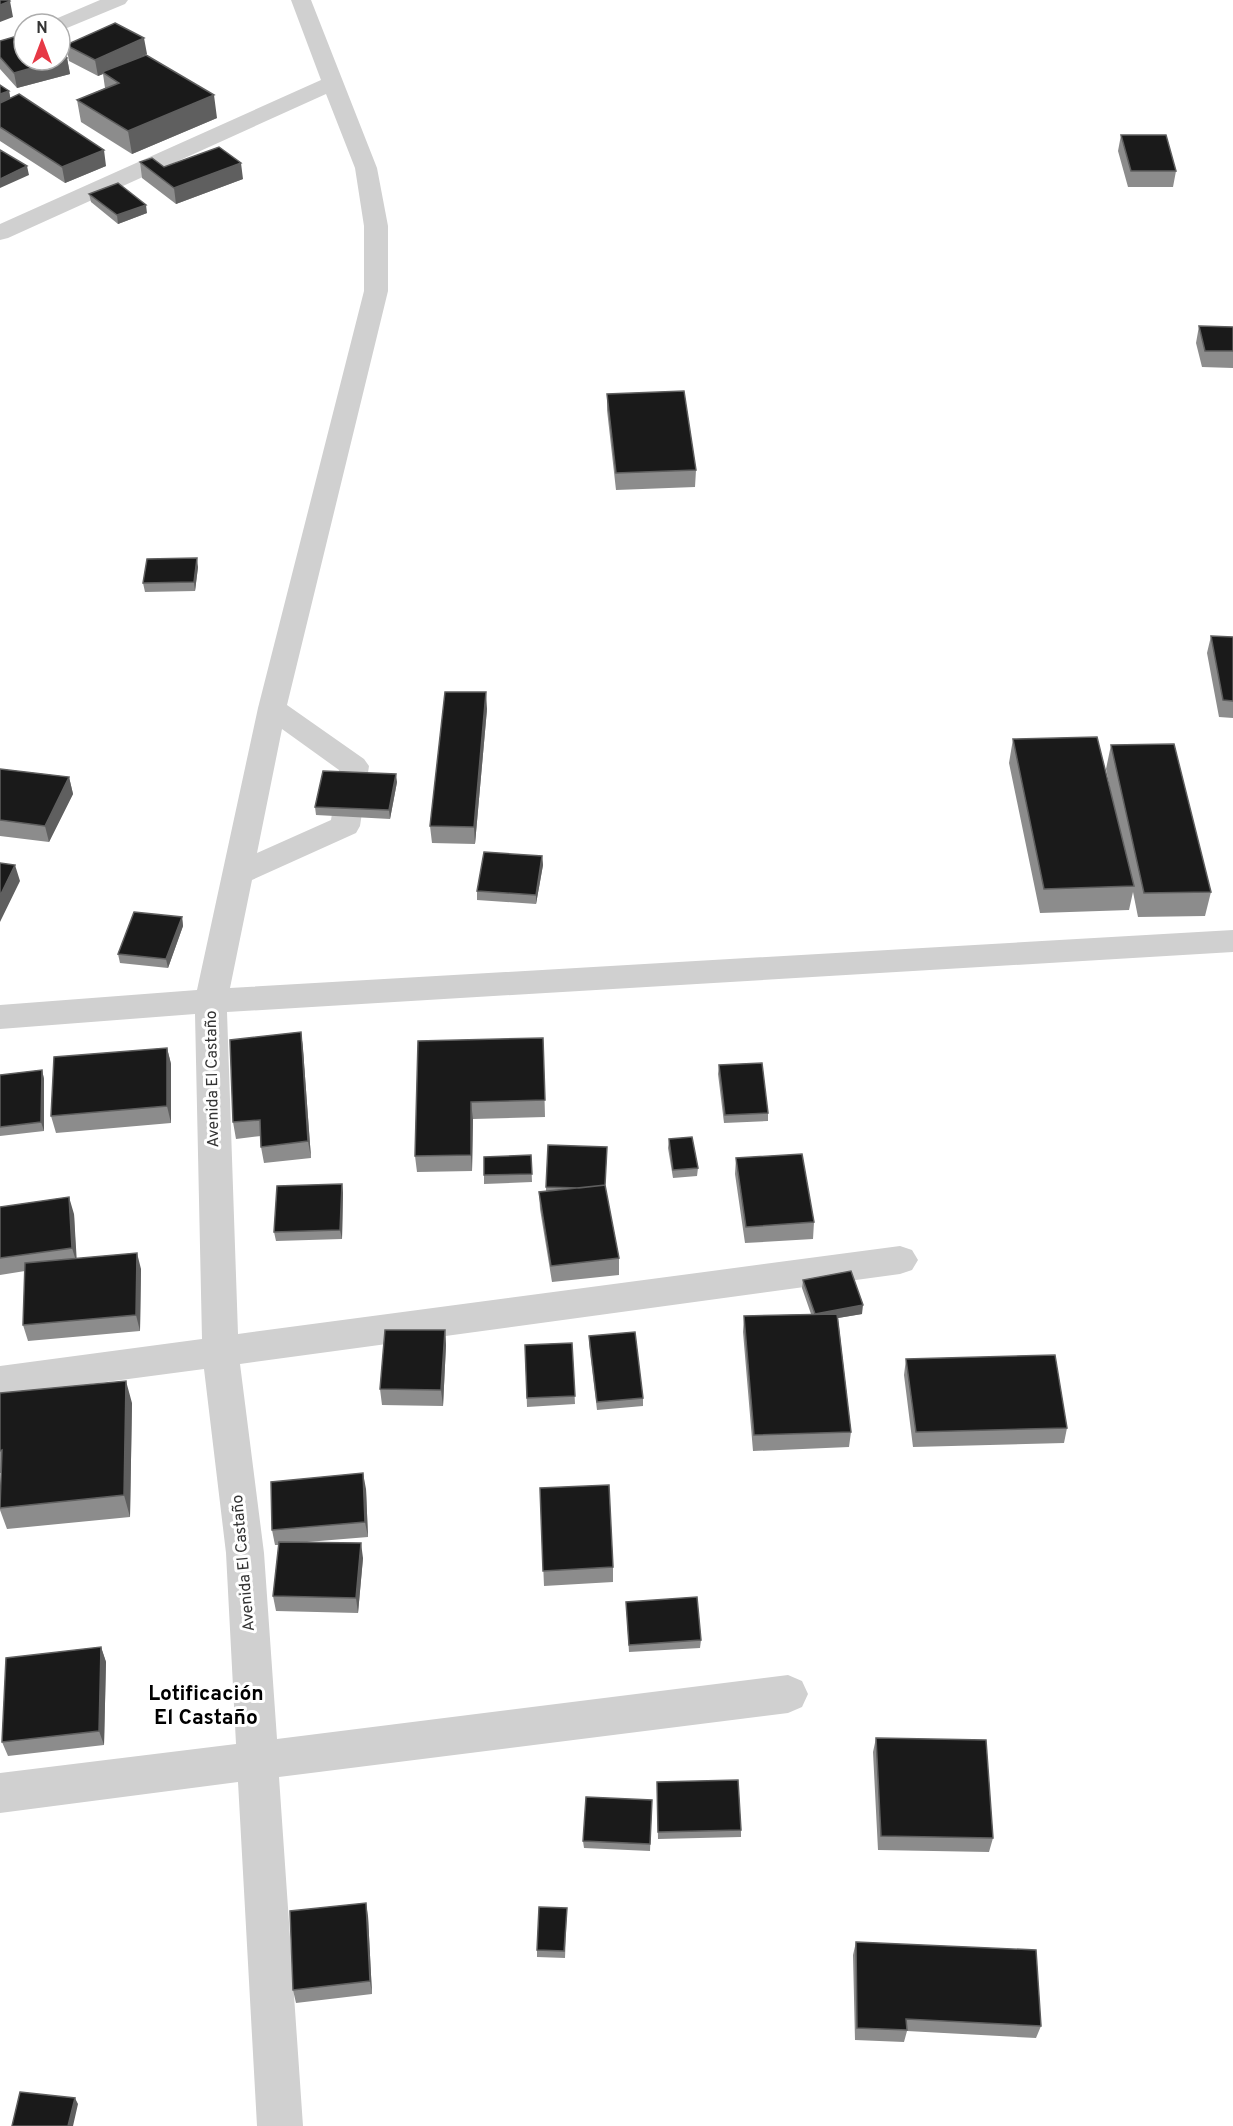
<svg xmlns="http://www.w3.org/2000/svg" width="1233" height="2126" viewBox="0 0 1233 2126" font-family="Overpass,sans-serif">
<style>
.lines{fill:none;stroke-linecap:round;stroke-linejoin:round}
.minor{fill:#d0d0d0;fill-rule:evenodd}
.wall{fill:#8c8c8c}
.shaded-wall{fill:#5f5f5f}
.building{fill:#1a1a1a;stroke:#5f5f5f;stroke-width:1.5}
.labels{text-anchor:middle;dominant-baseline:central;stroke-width:6;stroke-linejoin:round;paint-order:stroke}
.street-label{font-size:16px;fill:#333;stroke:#fff}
.near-neighbourhood-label{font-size:21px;font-weight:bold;fill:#000;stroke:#fff}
</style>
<rect width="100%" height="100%" fill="#fff"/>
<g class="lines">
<path class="minor" d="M 100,0 L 128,0 L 125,4 L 67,28 L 60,30 L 60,24 L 50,24 L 53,20 Z
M 291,0 L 311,0 L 377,168 L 388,226 L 388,291 L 287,705 L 364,759 L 369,766 L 360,826 L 356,833 L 252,880 L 230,988 L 1233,930 L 1233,952 L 227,1012 L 238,1334 L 900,1246 L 912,1250 L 918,1260 L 912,1270 L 900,1274 L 240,1364 L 264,1553 L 277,1739 L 788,1675 L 802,1681 L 808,1694 L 802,1707 L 788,1713 L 279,1777 L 303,2126 L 257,2126 L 238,1782 L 0,1813 L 0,1773 L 236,1744 L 226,1553 L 204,1369 L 0,1396 L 0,1366 L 202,1339 L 195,1014 L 0,1029 L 0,1005 L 197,990 L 258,708 L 364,291 L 364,226 L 355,168 L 326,94 L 8,238 L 0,240 L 0,224 L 321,80 ZM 282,729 L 339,770 L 331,820 L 257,853 Z"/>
</g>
<path class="wall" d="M 0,41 L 67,58 L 70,74 L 17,88 L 0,69 Z
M 66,45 L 147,54 L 137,58 L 217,118 L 132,154 L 81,122 L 77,100 L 105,88 L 103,74 L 98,76 L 69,61 Z
M 0,85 L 9,91 L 10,98 L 106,166 L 65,183 L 0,141 Z
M 1121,135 L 1176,171 L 1173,187 L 1128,187 L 1118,151 Z
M 140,162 L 164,167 L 243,179 L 176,204 L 142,178 Z
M 89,194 L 147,213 L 118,224 L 91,202 Z
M 1199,326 L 1233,327 L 1233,368 L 1202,367 L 1196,343 Z
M 607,394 L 696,470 L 695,487 L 616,490 L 607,410 Z
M 198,567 L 195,591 L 145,592 L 143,583 Z
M 1211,636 L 1233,637 L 1233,718 L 1219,717 L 1207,653 Z
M 487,709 L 475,844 L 432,843 L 430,826 Z
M 1013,739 L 1113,803 L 1106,769 L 1111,745 L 1211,892 L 1205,916 L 1138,917 L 1133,892 L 1129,910 L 1040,913 L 1009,763 Z
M 0,769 L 69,777 L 73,794 L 49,842 L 0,836 Z
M 397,782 L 390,819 L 316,815 L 315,807 Z
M 542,856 L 543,865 L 536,904 L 477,900 L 477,891 Z
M 182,917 L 183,926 L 168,968 L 120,963 L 118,954 Z
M 301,1032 L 303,1049 L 311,1158 L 264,1163 L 261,1147 L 261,1136 L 236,1139 L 233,1122 Z
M 543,1038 L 545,1117 L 473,1119 L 472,1171 L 417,1172 L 415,1156 L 418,1041 Z
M 167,1048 L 171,1064 L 171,1123 L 56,1133 L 51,1116 Z
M 719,1065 L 768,1113 L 768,1121 L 724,1123 L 718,1074 Z
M 42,1070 L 44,1079 L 44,1131 L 0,1136 L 0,1075 Z
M 669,1139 L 698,1168 L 697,1176 L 673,1178 L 668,1148 Z
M 607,1147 L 605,1185 L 619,1258 L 619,1275 L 552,1282 L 540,1209 L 539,1192 L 546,1192 L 546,1187 Z
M 531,1155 L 532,1182 L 484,1184 L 484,1175 Z
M 736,1158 L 814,1222 L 813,1239 L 745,1243 L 735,1174 Z
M 342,1184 L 343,1193 L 342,1239 L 276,1241 L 274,1232 Z
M 0,1207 L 74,1214 L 76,1258 L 141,1269 L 140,1331 L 28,1341 L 23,1325 L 25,1271 L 0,1275 Z
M 803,1280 L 862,1314 L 838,1318 L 851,1432 L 849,1447 L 753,1451 L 743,1332 L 744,1316 L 811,1314 L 802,1288 Z
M 445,1330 L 446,1345 L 443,1406 L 382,1405 L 380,1389 Z
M 589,1336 L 643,1398 L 643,1406 L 597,1410 L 589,1344 Z
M 572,1343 L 575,1404 L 527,1407 L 525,1345 Z
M 906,1359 L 1067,1428 L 1064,1443 L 913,1447 L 904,1375 Z
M 0,1393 L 132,1403 L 130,1517 L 7,1529 L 0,1510 L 1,1473 L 0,1473 Z
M 540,1488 L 613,1567 L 613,1582 L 544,1586 Z
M 366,1489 L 368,1537 L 307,1542 L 363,1558 L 358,1613 L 276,1611 L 273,1596 L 279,1545 L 275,1545 L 272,1530 Z
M 626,1602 L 701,1640 L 700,1648 L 629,1652 Z
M 101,1647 L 106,1662 L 104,1745 L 8,1756 L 2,1742 Z
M 876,1738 L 993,1838 L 989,1852 L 878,1850 L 873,1752 Z
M 657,1789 L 741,1830 L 741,1837 L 658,1839 Z
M 652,1800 L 650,1851 L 584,1848 L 583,1841 Z
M 567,1908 L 565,1958 L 537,1957 L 537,1950 Z
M 368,1916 L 372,1994 L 296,2003 L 293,1990 Z
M 856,1942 L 1041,2026 L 1036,2038 L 907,2031 L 904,2042 L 855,2040 L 853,1955 Z"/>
<path class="shaded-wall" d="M 10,1 L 13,17 L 0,22 L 0,5 Z
M 144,38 L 147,54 L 104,73 L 102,72 L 103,74 L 98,76 L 95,60 Z
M 67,58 L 70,74 L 17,88 L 14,73 Z
M 9,91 L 12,107 L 0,112 L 0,94 Z
M 214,95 L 217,118 L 132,154 L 128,131 Z
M 104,150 L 106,166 L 65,183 L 62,167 Z
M 241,163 L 243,179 L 176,204 L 174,188 Z
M 27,166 L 29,175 L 0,188 L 0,179 Z
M 146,205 L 147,213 L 118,224 L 117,215 Z
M 197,558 L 198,567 L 195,591 L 194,582 Z
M 486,692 L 487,709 L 475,844 L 474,827 Z
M 396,774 L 397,782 L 390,819 L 389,810 Z
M 69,777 L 73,794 L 49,842 L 45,826 Z
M 542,856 L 543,865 L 536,904 L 536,895 Z
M 15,865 L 20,881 L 0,922 L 0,896 Z
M 182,917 L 183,926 L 168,968 L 166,959 Z
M 301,1032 L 303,1049 L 311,1158 L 308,1141 Z
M 167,1048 L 171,1064 L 171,1123 L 167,1106 Z
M 42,1070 L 44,1079 L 44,1131 L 41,1122 Z
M 471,1102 L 473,1119 L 472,1171 L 471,1155 Z
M 342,1184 L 343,1193 L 342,1239 L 340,1230 Z
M 69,1197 L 74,1214 L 77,1264 L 72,1248 Z
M 137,1253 L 141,1269 L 140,1331 L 136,1315 Z
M 863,1305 L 862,1314 L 814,1322 L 815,1314 Z
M 445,1330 L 446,1345 L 443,1406 L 441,1390 Z
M 126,1381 L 132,1403 L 130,1517 L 124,1495 Z
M 363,1473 L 366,1489 L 368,1537 L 365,1522 Z
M 361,1543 L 363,1558 L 358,1613 L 356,1598 Z
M 101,1647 L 106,1662 L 104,1745 L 99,1731 Z
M 366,1903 L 368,1916 L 372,1994 L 370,1981 Z
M 75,2098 L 78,2104 L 73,2126 L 68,2126 Z"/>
<path class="building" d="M 0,0 L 9,0 L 10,1 L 0,5 Z
M 115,23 L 144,38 L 95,60 L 66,45 Z
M 24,34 L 24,60 L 60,60 L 60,51 L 67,58 L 14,73 L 0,57 L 0,41 Z
M 146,55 L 214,95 L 128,131 L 77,100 L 119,83 L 102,72 Z
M 0,85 L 9,91 L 0,94 Z
M 19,94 L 104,150 L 62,167 L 0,127 L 0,103 Z
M 1121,135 L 1166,135 L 1176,171 L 1131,171 Z
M 219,147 L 241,163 L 174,188 L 140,162 L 152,158 L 164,167 Z
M 0,150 L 27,166 L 0,179 Z
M 118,183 L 146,205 L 117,215 L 89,194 Z
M 1199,326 L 1233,327 L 1233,351 L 1205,351 Z
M 684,391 L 696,470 L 616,473 L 607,394 Z
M 197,558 L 194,582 L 143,583 L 147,559 Z
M 1211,636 L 1233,637 L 1233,701 L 1223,700 Z
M 445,692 L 486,692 L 474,827 L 430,826 Z
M 1097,737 L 1134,886 L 1044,889 L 1013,739 Z
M 1174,744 L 1211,892 L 1144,893 L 1111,745 Z
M 0,769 L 69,777 L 45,826 L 0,820 Z
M 323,771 L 396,774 L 389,810 L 315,807 Z
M 484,852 L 542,856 L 536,895 L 477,891 Z
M 0,863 L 15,865 L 0,896 Z
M 134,912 L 182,917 L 166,959 L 118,954 Z
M 301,1032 L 308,1141 L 261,1147 L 260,1120 L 233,1122 L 230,1040 Z
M 543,1038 L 545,1100 L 471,1102 L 471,1155 L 415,1156 L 418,1041 Z
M 167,1048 L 167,1106 L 51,1116 L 54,1057 Z
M 762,1063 L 768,1113 L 725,1115 L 719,1065 Z
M 42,1070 L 41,1122 L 0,1127 L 0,1075 Z
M 692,1137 L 698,1168 L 673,1170 L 669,1139 Z
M 548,1145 L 607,1147 L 605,1185 L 579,1188 L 546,1187 Z
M 802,1154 L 814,1222 L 746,1227 L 736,1158 Z
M 531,1155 L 532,1174 L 484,1175 L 484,1157 Z
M 342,1184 L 340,1230 L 274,1232 L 277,1186 Z
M 605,1185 L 619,1258 L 551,1266 L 539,1192 Z
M 69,1197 L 72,1248 L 0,1258 L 0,1207 Z
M 137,1253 L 136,1315 L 23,1325 L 25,1263 Z
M 851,1271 L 863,1305 L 815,1314 L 803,1280 Z
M 837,1314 L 851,1432 L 754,1435 L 744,1316 Z
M 385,1330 L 445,1330 L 441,1390 L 380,1389 Z
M 635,1332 L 643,1398 L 597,1402 L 589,1336 Z
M 572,1343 L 575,1396 L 527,1398 L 525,1345 Z
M 1055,1355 L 1067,1428 L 916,1432 L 906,1359 Z
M 126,1381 L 124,1495 L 0,1508 L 2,1450 L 0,1451 L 0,1393 Z
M 363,1473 L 365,1522 L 272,1530 L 271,1482 Z
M 609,1485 L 613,1567 L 543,1571 L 540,1488 Z
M 279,1542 L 361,1543 L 356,1598 L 273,1596 Z
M 697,1597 L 701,1640 L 629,1645 L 626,1602 Z
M 101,1647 L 99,1731 L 2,1742 L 6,1658 Z
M 876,1738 L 986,1740 L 993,1838 L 881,1836 Z
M 738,1780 L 741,1830 L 658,1832 L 657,1782 Z
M 586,1797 L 652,1800 L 650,1844 L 583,1841 Z
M 366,1903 L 370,1981 L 293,1990 L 290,1911 Z
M 539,1907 L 567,1908 L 564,1951 L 537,1950 Z
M 856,1942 L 1036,1950 L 1041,2026 L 906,2019 L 907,2030 L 857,2028 Z
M 20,2092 L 75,2098 L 68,2126 L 12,2126 Z"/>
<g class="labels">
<g class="street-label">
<text transform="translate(213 1079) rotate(-91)">Avenida El Castaño</text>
<text transform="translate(244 1563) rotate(-95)">Avenida El Castaño</text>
</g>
<g class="near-neighbourhood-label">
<text x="206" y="1694">Lotificación<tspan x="206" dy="24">El Castaño</tspan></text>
</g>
</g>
<g transform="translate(42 42)"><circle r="28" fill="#ffffff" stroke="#adadad" stroke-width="1.5"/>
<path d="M0-4.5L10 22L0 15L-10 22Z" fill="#e63946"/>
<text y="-9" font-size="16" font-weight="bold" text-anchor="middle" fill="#333333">N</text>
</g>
</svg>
